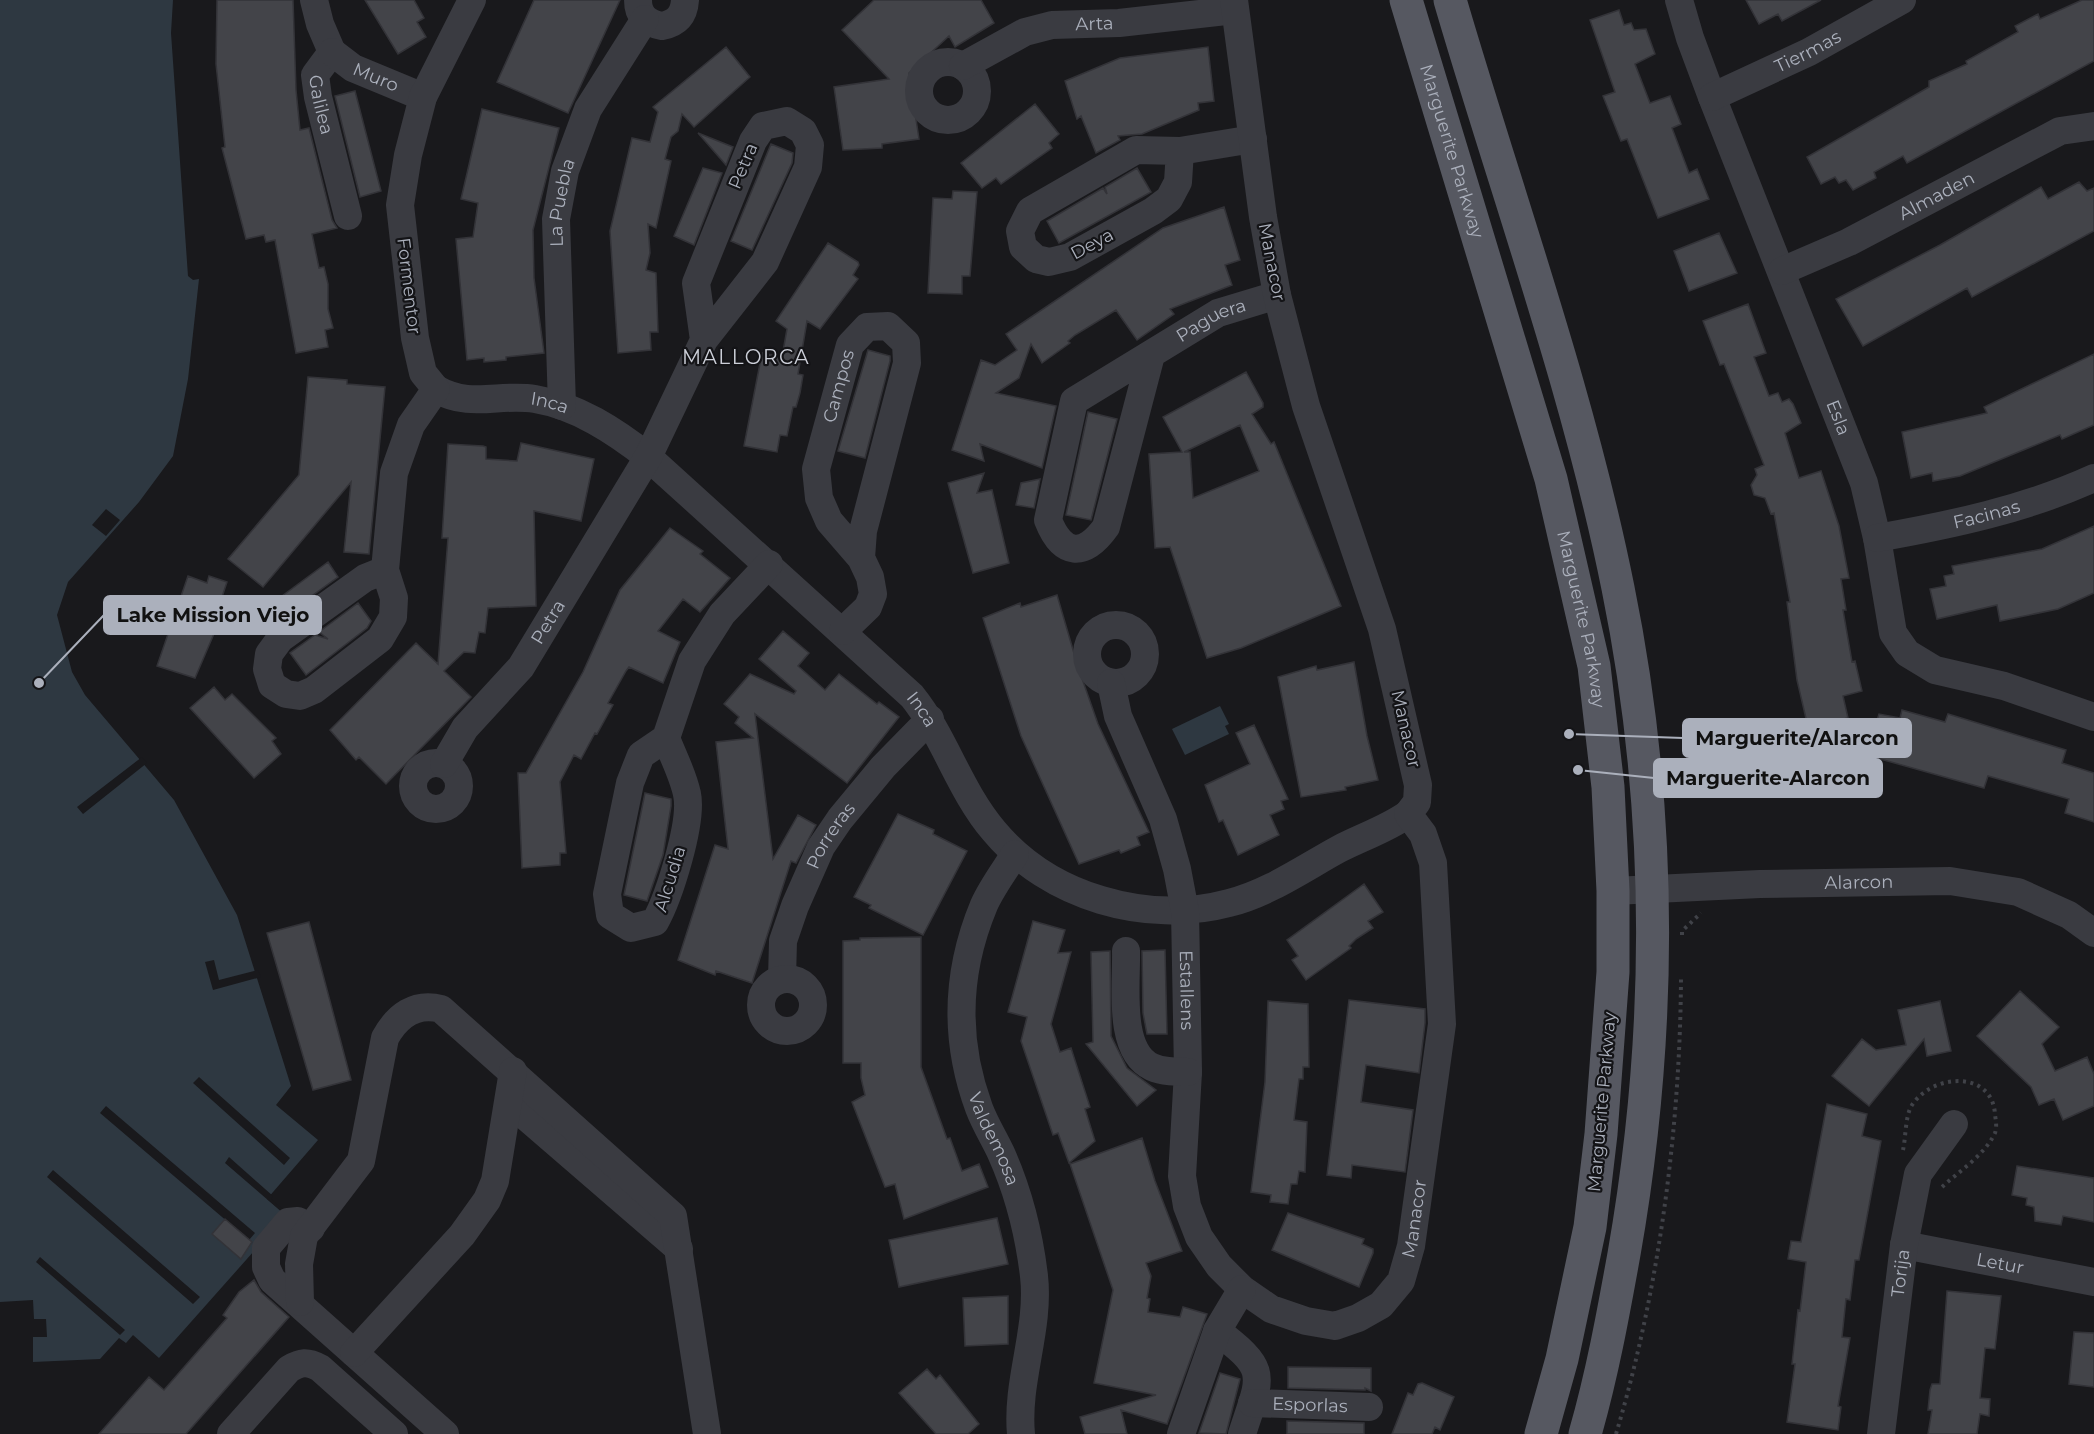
<svg xmlns="http://www.w3.org/2000/svg" width="2094" height="1434" viewBox="0 0 2094 1434" font-family="Montserrat,sans-serif">
<style>
.water{fill:#2e3841}
.pier{fill:#19191c}
.building{fill:#434449;stroke:#333338;stroke-width:1.5;fill-rule:evenodd}
.lines{fill:none;stroke-linecap:round;stroke-linejoin:round}
.path{stroke:#404248;stroke-width:4;stroke-dasharray:3 4.5;stroke-linecap:butt}
.minor{stroke:#3a3b41;stroke-width:28}
.major{stroke:#565861;stroke-width:33}
.labels{text-anchor:middle;dominant-baseline:central;stroke-width:4.5;stroke-linejoin:round;paint-order:stroke}
.street-label{font-size:18px;fill:#abb0bc;stroke:#141417}
.neighbourhood-label{font-size:20px;letter-spacing:1.5px;fill:#cccfd8;stroke:#141417}
.leader{fill:none;stroke:#abb0bc;stroke-width:2}
.callout-dot{fill:#abb0bc;stroke:#141417;stroke-width:2}
.callout{fill:#abb0bc;stroke:#abb0bc;stroke-width:2}
.callout-label{font-size:20px;text-anchor:middle;font-weight:bold;fill:#111}
</style>
<rect width="100%" height="100%" fill="#19191c"/>
<path class="water" d="M 0,0 L 173,0 L 171,33 L 188,276 L 193,280 L 199,279 L 188,379 L 173,456 L 139,502 L 68,582 L 57,615 L 72,672 L 85,695 L 174,800 L 237,915 L 291,1086 L 276,1105 L 318,1140 L 267,1199 L 286,1215 L 159,1358 L 133,1335 L 126,1343 L 119,1338 L 100,1359 L 33,1362 L 33,1337 L 47,1337 L 46,1319 L 34,1319 L 33,1300 L 0,1302 Z
M 1220,706 L 1229,724 L 1225,726 L 1229,734 L 1185,755 L 1172,729 Z"/>
<path class="pier" d="M 106,509 L 120,520 L 106,536 L 92,525 Z
M 142,757 L 147,763 L 83,814 L 77,807 Z
M 214,960 L 219,980 L 258,970 L 261,977 L 213,990 L 205,962 Z
M 199,1077 L 290,1158 L 284,1165 L 193,1083 Z
M 106,1106 L 255,1233 L 249,1240 L 100,1113 Z
M 229,1157 L 273,1196 L 271,1199 L 286,1212 L 284,1214 L 225,1163 Z
M 53,1170 L 200,1297 L 193,1304 L 47,1177 Z
M 40,1257 L 125,1330 L 120,1335 L 36,1262 Z"/>
<path class="building" d="M 217,0 L 293,0 L 296,90 L 300,130 L 309,128 L 332,220 L 337,228 L 312,234 L 319,268 L 324,267 L 328,284 L 328,309 L 333,328 L 325,330 L 328,347 L 296,353 L 275,240 L 266,242 L 264,235 L 246,239 L 222,148 L 225,147 L 216,64 Z
M 365,0 L 414,0 L 424,18 L 417,22 L 426,37 L 398,54 Z
M 534,0 L 620,0 L 568,113 L 497,82 Z
M 874,0 L 981,0 L 994,23 L 955,47 L 949,36 L 909,73 L 919,139 L 882,144 L 882,148 L 843,150 L 834,87 L 889,79 L 842,30 Z
M 1746,0 L 1821,0 L 1782,21 L 1778,14 L 1759,24 Z
M 2082,0 L 2094,0 L 2094,61 L 1907,163 L 1903,156 L 1874,172 L 1876,178 L 1853,190 L 1846,180 L 1839,183 L 1835,177 L 1821,184 L 1807,157 L 1929,87 L 1929,81 L 1967,64 L 1966,61 L 2018,32 L 2015,26 L 2038,14 L 2040,19 Z
M 1619,10 L 1624,25 L 1631,23 L 1634,30 L 1646,29 L 1655,54 L 1635,64 L 1650,103 L 1670,96 L 1681,124 L 1672,128 L 1689,173 L 1697,169 L 1709,199 L 1658,218 L 1627,139 L 1621,141 L 1603,96 L 1615,92 L 1590,20 Z
M 726,47 L 750,77 L 694,127 L 682,114 L 678,131 L 671,137 L 665,159 L 671,161 L 656,228 L 648,224 L 650,253 L 646,270 L 656,273 L 658,332 L 650,332 L 651,350 L 618,353 L 610,231 L 632,138 L 650,142 L 658,112 L 653,107 Z
M 1208,47 L 1214,101 L 1198,103 L 1199,110 L 1142,134 L 1118,136 L 1120,140 L 1096,153 L 1081,116 L 1077,119 L 1065,81 L 1120,58 Z
M 355,91 L 381,191 L 360,197 L 335,96 Z
M 1035,104 L 1059,134 L 1049,143 L 1052,148 L 1001,184 L 996,178 L 982,188 L 961,163 Z
M 482,109 L 559,128 L 533,230 L 534,278 L 544,353 L 506,357 L 506,360 L 484,362 L 484,358 L 467,360 L 456,239 L 473,237 L 478,203 L 461,199 Z
M 698,133 L 733,147 L 726,165 Z
M 771,144 L 793,153 L 792,163 L 752,250 L 731,241 Z
M 703,168 L 722,173 L 694,245 L 674,236 Z
M 1137,168 L 1151,192 L 1059,243 L 1047,221 L 1103,188 L 1107,194 L 1105,187 Z
M 2079,182 L 2087,191 L 2094,188 L 2094,231 L 1972,297 L 1967,288 L 1863,346 L 1836,299 L 1940,245 L 2041,187 L 2048,199 Z
M 953,191 L 977,192 L 970,276 L 962,276 L 962,294 L 928,293 L 933,198 L 952,199 Z
M 1224,207 L 1240,260 L 1225,265 L 1232,285 L 1170,309 L 1174,314 L 1137,340 L 1116,310 L 1075,335 L 1068,341 L 1070,343 L 1042,363 L 1031,344 L 1019,378 L 996,393 L 1056,406 L 1042,468 L 980,444 L 984,461 L 952,450 L 981,360 L 995,365 L 1017,350 L 1006,334 L 1163,228 Z
M 1719,233 L 1737,273 L 1689,291 L 1674,251 Z
M 828,243 L 858,262 L 859,265 L 853,275 L 858,279 L 820,329 L 807,321 L 798,374 L 803,375 L 800,393 L 796,407 L 793,407 L 787,436 L 780,435 L 777,452 L 744,446 L 762,353 L 782,357 L 787,329 L 776,321 Z
M 1748,304 L 1766,353 L 1754,357 L 1769,396 L 1778,393 L 1782,402 L 1789,399 L 1793,404 L 1801,423 L 1785,433 L 1799,478 L 1821,471 L 1839,526 L 1849,578 L 1841,579 L 1846,610 L 1843,610 L 1852,662 L 1855,661 L 1862,691 L 1843,696 L 1848,718 L 1808,727 L 1797,680 L 1787,602 L 1790,602 L 1774,513 L 1771,514 L 1765,498 L 1754,495 L 1751,485 L 1757,475 L 1755,469 L 1764,465 L 1724,364 L 1720,365 L 1703,321 Z
M 868,350 L 890,356 L 890,361 L 865,458 L 838,451 Z
M 2094,354 L 2094,425 L 2062,439 L 2060,435 L 1960,476 L 1933,481 L 1932,473 L 1911,478 L 1902,432 L 1987,413 L 1984,407 Z
M 1246,372 L 1263,403 L 1263,407 L 1252,414 L 1271,444 L 1274,442 L 1341,606 L 1241,648 L 1207,658 L 1170,547 L 1155,548 L 1149,454 L 1182,452 L 1163,417 ZM 1240,425 L 1259,471 L 1193,498 L 1190,452 L 1184,452 Z
M 308,377 L 347,380 L 347,384 L 385,387 L 369,554 L 344,552 L 351,482 L 263,587 L 228,559 L 299,475 Z
M 1088,412 L 1117,419 L 1091,520 L 1066,515 Z
M 521,443 L 594,459 L 581,521 L 534,511 L 536,606 L 488,608 L 485,633 L 479,632 L 475,653 L 464,652 L 444,671 L 471,697 L 386,784 L 359,757 L 356,760 L 330,730 L 416,643 L 438,664 L 448,538 L 442,538 L 448,444 L 483,446 L 486,447 L 486,459 L 517,461 Z
M 984,473 L 977,493 L 992,490 L 1009,563 L 973,573 L 948,483 Z
M 1040,479 L 1034,508 L 1016,505 L 1021,483 Z
M 2094,526 L 2094,593 L 2058,609 L 2000,621 L 1997,605 L 1937,619 L 1930,589 L 1946,586 L 1944,576 L 1954,574 L 1952,566 L 2042,549 Z
M 670,528 L 703,551 L 700,554 L 730,578 L 700,612 L 683,599 L 658,631 L 680,642 L 663,683 L 629,667 L 626,671 L 608,703 L 613,705 L 597,734 L 595,733 L 581,759 L 574,755 L 560,782 L 566,853 L 560,853 L 560,865 L 522,868 L 518,773 L 526,773 L 583,672 L 620,590 Z
M 328,562 L 338,577 L 292,610 L 278,599 Z
M 188,576 L 207,583 L 209,576 L 227,582 L 220,603 L 225,604 L 219,622 L 195,678 L 157,666 Z
M 1057,595 L 1078,667 L 1098,724 L 1149,832 L 1137,837 L 1140,845 L 1121,853 L 1119,850 L 1079,864 L 1021,736 L 983,618 L 1020,603 L 1021,607 Z
M 358,603 L 371,621 L 367,628 L 306,675 L 290,653 L 315,635 L 328,639 L 319,632 Z
M 783,631 L 809,653 L 798,666 L 825,690 L 839,674 L 877,704 L 879,702 L 899,717 L 847,783 L 755,714 L 773,859 L 798,815 L 816,825 L 796,863 L 791,861 L 752,983 L 716,971 L 715,975 L 678,960 L 715,845 L 728,849 L 716,742 L 753,738 L 735,723 L 739,717 L 724,704 L 750,674 L 794,694 L 796,691 L 759,659 Z
M 1354,662 L 1367,736 L 1378,780 L 1345,787 L 1346,790 L 1301,797 L 1278,677 L 1316,666 L 1317,670 Z
M 214,687 L 225,700 L 232,694 L 276,738 L 272,741 L 281,754 L 254,778 L 190,708 Z
M 1902,710 L 1945,722 L 1948,714 L 2066,750 L 2062,763 L 2094,773 L 2094,822 L 2065,813 L 2069,799 L 1988,776 L 1984,788 L 1866,755 L 1879,714 L 1900,718 Z
M 1254,725 L 1288,799 L 1281,801 L 1284,809 L 1270,815 L 1279,835 L 1238,855 L 1223,820 L 1219,822 L 1205,785 L 1250,764 L 1236,733 Z
M 645,793 L 671,799 L 671,806 L 663,855 L 647,901 L 624,895 Z
M 898,814 L 934,830 L 933,834 L 967,851 L 923,935 L 869,908 L 871,905 L 854,897 Z
M 1364,884 L 1383,912 L 1368,921 L 1373,928 L 1356,939 L 1349,946 L 1351,948 L 1306,980 L 1292,960 L 1298,956 L 1287,940 Z
M 1033,921 L 1065,930 L 1058,953 L 1071,952 L 1051,1024 L 1060,1052 L 1071,1048 L 1090,1107 L 1085,1109 L 1095,1141 L 1069,1163 L 1058,1133 L 1053,1135 L 1021,1041 L 1027,1017 L 1008,1012 Z
M 309,922 L 351,1080 L 313,1090 L 267,933 Z
M 921,937 L 921,1067 L 947,1139 L 950,1138 L 962,1171 L 979,1164 L 988,1187 L 904,1219 L 895,1184 L 885,1187 L 852,1102 L 865,1095 L 861,1078 L 861,1063 L 843,1063 L 843,941 L 860,940 L 860,938 Z
M 1165,950 L 1167,1034 L 1147,1034 L 1143,1013 L 1142,951 Z
M 1110,951 L 1111,1036 L 1127,1068 L 1156,1090 L 1137,1106 L 1086,1044 L 1093,1042 L 1091,952 Z
M 2020,991 L 2059,1027 L 2042,1044 L 2055,1071 L 2087,1057 L 2094,1074 L 2094,1106 L 2063,1120 L 2054,1099 L 2039,1105 L 2031,1087 L 1977,1036 Z
M 1349,1000 L 1425,1009 L 1425,1023 L 1419,1073 L 1366,1065 L 1361,1102 L 1413,1110 L 1405,1172 L 1352,1165 L 1351,1178 L 1327,1175 Z
M 1268,1001 L 1308,1004 L 1309,1067 L 1303,1067 L 1303,1079 L 1299,1079 L 1294,1120 L 1307,1122 L 1305,1172 L 1299,1171 L 1297,1184 L 1291,1184 L 1288,1204 L 1270,1202 L 1271,1195 L 1251,1192 L 1265,1082 Z
M 1940,1001 L 1951,1051 L 1927,1056 L 1924,1039 L 1869,1106 L 1832,1076 L 1862,1039 L 1876,1050 L 1906,1045 L 1898,1010 Z
M 1827,1104 L 1867,1114 L 1862,1136 L 1881,1141 L 1859,1260 L 1855,1260 L 1850,1300 L 1846,1299 L 1842,1337 L 1850,1338 L 1838,1406 L 1841,1407 L 1838,1430 L 1787,1422 L 1795,1364 L 1792,1364 L 1798,1310 L 1800,1311 L 1806,1262 L 1788,1259 L 1791,1241 L 1801,1242 Z
M 1142,1138 L 1155,1181 L 1182,1251 L 1146,1263 L 1151,1276 L 1147,1298 L 1150,1299 L 1148,1312 L 1180,1317 L 1183,1307 L 1207,1314 L 1167,1424 L 1121,1410 L 1127,1434 L 1085,1434 L 1080,1417 L 1156,1395 L 1094,1383 L 1113,1290 L 1070,1164 Z
M 2017,1166 L 2094,1178 L 2094,1222 L 2063,1216 L 2061,1225 L 2035,1221 L 2034,1207 L 2026,1205 L 2027,1198 L 2012,1195 Z
M 1288,1213 L 1364,1239 L 1362,1244 L 1373,1249 L 1373,1253 L 1359,1287 L 1272,1250 Z
M 997,1218 L 1008,1264 L 899,1287 L 889,1240 Z
M 225,1219 L 252,1242 L 241,1259 L 212,1234 Z
M 254,1280 L 261,1292 L 289,1317 L 186,1434 L 99,1434 L 149,1377 L 164,1390 L 227,1318 L 223,1315 L 239,1292 Z
M 1947,1291 L 2001,1296 L 1995,1349 L 1985,1348 L 1980,1398 L 1990,1399 L 1989,1416 L 1980,1414 L 1977,1434 L 1928,1434 L 1932,1410 L 1928,1410 L 1930,1390 L 1932,1384 L 1940,1384 Z
M 1008,1296 L 1008,1344 L 965,1346 L 963,1298 Z
M 2074,1332 L 2094,1333 L 2094,1387 L 2069,1384 Z
M 1288,1367 L 1371,1368 L 1371,1391 L 1365,1388 L 1365,1390 L 1288,1388 Z
M 927,1369 L 936,1379 L 940,1375 L 979,1424 L 968,1434 L 936,1434 L 899,1393 Z
M 1220,1373 L 1240,1379 L 1226,1434 L 1199,1433 Z
M 1422,1383 L 1454,1397 L 1440,1430 L 1435,1427 L 1432,1434 L 1392,1434 L 1408,1393 L 1413,1395 L 1418,1384 Z
M 1287,1421 L 1364,1423 L 1364,1434 L 1287,1434 Z"/>
<g class="lines">
<path class="path" d="M 1682,935 L 1682,931 L 1701,913
M 1903,1150 C 1906,1137 1905,1116 1912,1105 C 1933,1073 1993,1070 1995,1115 C 1996,1121 1997,1127 1995,1133 C 1984,1156 1959,1171 1941,1188
M 1616,1434 C 1659,1290 1680,1129 1681,979"/>
<g class="minor">
<path id="s1" d="M 314,0 L 320,24 L 332,52 L 315,75 L 318,97 L 348,216"/>
<path d="M 638,0 C 638,16 647,23 662,26 C 677,23 684,15 685,0"/>
<path id="s2" d="M 1679,0 L 1690,38 L 1712,97 L 1864,483 L 1877,538 L 1893,633 L 1907,653 L 1935,670 L 2004,686 L 2094,717"/>
<path id="s3" d="M 332,52 L 353,68 L 423,97"/>
<circle cx="948" cy="91" r="29"/>
<path id="s4" d="M 963,66 L 1025,32 L 1052,25 L 1119,23 L 1235,10"/>
<path id="s5" d="M 1712,97 L 1809,52 L 1902,0"/>
<path d="M 1180,151 L 1178,182 L 1169,199 L 1153,211 L 1070,257 L 1049,262 L 1036,259 L 1023,247 L 1020,231 L 1030,211 L 1136,150 L 1180,151 L 1253,139"/>
<path id="s6" d="M 1782,271 L 1849,242 L 2060,131 L 2094,126"/>
<path id="s7" d="M 1151,355 L 1106,527 C 1084,558 1062,556 1048,520 L 1074,401 L 1218,313 L 1277,295"/>
<path id="s8" d="M 436,389 C 471,409 499,393 535,399 C 577,406 615,431 648,457 L 912,696 C 945,737 959,790 994,831 C 1049,897 1146,925 1229,903 C 1269,893 1304,868 1339,849 C 1362,837 1387,829 1408,814"/>
<path id="s9" d="M 562,406 L 556,219 L 565,171 L 588,109 L 645,19"/>
<path id="s10" d="M 1877,538 C 1951,525 2026,509 2094,478"/>
<path d="M 385,570 L 365,578 L 280,639 L 269,654 L 267,669 L 272,685 L 286,694 L 300,696 L 314,690 L 380,639 L 393,617 L 394,598 L 385,570 L 394,473 L 411,425 L 436,389 L 423,373 L 415,338 L 400,205 L 408,155 L 423,97 L 472,0"/>
<circle cx="1116" cy="654" r="29"/>
<path id="s11" d="M 843,631 L 868,607 L 873,594 L 870,577 L 861,558 L 829,521 L 819,498 L 816,469 L 850,345 L 867,327 L 888,326 L 906,343 L 907,363 L 863,531 L 861,558"/>
<path id="s12" d="M 1111,683 L 1118,716 L 1163,819 L 1177,869 L 1185,911 L 1188,1072 L 1182,1176 L 1187,1206 L 1199,1237 L 1219,1266 L 1242,1289 L 1271,1309 L 1306,1321 L 1335,1326 L 1358,1318 L 1381,1305 L 1401,1281 L 1411,1246 L 1442,1024 L 1433,863 L 1423,834 L 1408,814 L 1417,802 L 1418,785 L 1382,629 L 1306,406 L 1277,295 L 1263,217 L 1234,0"/>
<path d="M 666,738 C 673,756 683,775 687,794 C 693,822 669,897 655,922 L 631,928 L 610,915 L 607,894 L 630,783 L 641,755 L 666,738 L 692,661 L 722,614 L 769,564"/>
<circle cx="436" cy="786" r="23"/>
<path id="s13" d="M 444,764 L 465,728 L 521,667 L 648,457 L 704,340 L 765,262 L 808,167 L 810,145 L 803,131 L 787,121 L 763,126 L 753,141 L 696,283 L 704,340"/>
<path id="s14" d="M 1015,854 C 1005,870 992,887 984,905 C 956,972 954,1040 979,1108 C 985,1124 994,1138 1001,1153 C 1018,1191 1029,1234 1034,1276 C 1040,1329 1016,1381 1021,1434"/>
<path id="s15" d="M 1613,891 L 1760,884 L 1950,881 L 2018,892 L 2069,915 L 2094,933"/>
<path d="M 1126,951 C 1127,983 1117,1051 1152,1067 C 1163,1072 1177,1072 1188,1072"/>
<path id="s16" d="M 782,979 L 783,941 L 795,906 L 821,847 L 840,819 L 883,767 L 930,719"/>
<circle cx="787" cy="1005" r="26"/>
<path d="M 509,1102 L 679,1249"/>
<path d="M 311,1228 L 298,1221 L 288,1222 L 266,1248 L 266,1267 L 272,1280 L 445,1434"/>
<path id="s17" d="M 1904,1245 L 2094,1282"/>
<path d="M 300,1302 L 299,1264 L 304,1236 L 361,1161 L 385,1038 C 397,1016 415,1002 441,1009 L 673,1216 L 707,1434"/>
<path d="M 1217,1331 C 1270,1371 1261,1375 1242,1434"/>
<path d="M 354,1353 L 462,1235 L 487,1200 L 495,1181 L 513,1071"/>
<path id="s18" d="M 1252,1403 L 1369,1407"/>
<path d="M 231,1434 L 289,1369 C 301,1362 307,1361 320,1368 L 394,1434"/>
<path d="M 1181,1434 L 1217,1331 L 1242,1289"/>
<path id="s19" d="M 1881,1434 L 1904,1245 L 1918,1174 L 1954,1124"/>
</g>
<g class="major">
<path id="s20" d="M 1406,0 L 1551,479 L 1594,666 L 1608,787 L 1613,891 L 1613,972 L 1601,1134 L 1590,1227 L 1562,1359 L 1541,1434"/>
<path d="M 1450,0 C 1507,195 1578,389 1618,588 C 1663,809 1663,1032 1624,1254 C 1613,1315 1602,1375 1585,1434"/>
</g>
</g>
<g class="labels">
<g class="street-label">
<text stroke="none"><textPath href="#s4" startOffset="141">Arta</textPath></text>
<text stroke="none"><textPath href="#s5" startOffset="106">Tiermas</textPath></text>
<text stroke="none"><textPath href="#s3" startOffset="51">Muro</textPath></text>
<text stroke="none"><textPath href="#s1" startOffset="114">Galilea</textPath></text>
<text stroke="none"><textPath href="#s20" startOffset="158">Marguerite Parkway</textPath></text>
<text transform="translate(743 166) rotate(-67)">Petra</text>
<text stroke="none"><textPath href="#s6" startOffset="172">Almaden</textPath></text>
<text stroke="none"><textPath href="#s9" startOffset="204">La Puebla</textPath></text>
<text transform="translate(1092 244) rotate(-28)">Deya</text>
<text transform="translate(1272 262) rotate(79)">Manacor</text>
<text transform="translate(409 286) rotate(83)">Formentor</text>
<text stroke="none"><textPath href="#s7" startOffset="540">Paguera</textPath></text>
<text stroke="none"><textPath href="#s11" startOffset="276">Campos</textPath></text>
<text stroke="none"><textPath href="#s8" startOffset="116">Inca</textPath></text>
<text stroke="none"><textPath href="#s2" startOffset="447">Esla</textPath></text>
<text stroke="none"><textPath href="#s10" startOffset="112">Facinas</textPath></text>
<text stroke="none"><textPath href="#s20" startOffset="644">Marguerite Parkway</textPath></text>
<text stroke="none"><textPath href="#s13" startOffset="177">Petra</textPath></text>
<text stroke="none"><textPath href="#s8" startOffset="602">Inca</textPath></text>
<text transform="translate(1406 729) rotate(77)">Manacor</text>
<text stroke="none"><textPath href="#s16" startOffset="154">Porreras</textPath></text>
<text transform="translate(670 879) rotate(-73)">Alcudia</text>
<text stroke="none"><textPath href="#s15" startOffset="246">Alarcon</textPath></text>
<text stroke="none"><textPath href="#s12" startOffset="320">Estallens</textPath></text>
<text transform="translate(1602 1102) rotate(-85)">Marguerite Parkway</text>
<text stroke="none"><textPath href="#s14" startOffset="302">Valdemosa</textPath></text>
<text stroke="none"><textPath href="#s12" startOffset="885">Manacor</textPath></text>
<text stroke="none"><textPath href="#s17" startOffset="98">Letur</textPath></text>
<text stroke="none"><textPath href="#s19" startOffset="162">Torija</textPath></text>
<text stroke="none"><textPath href="#s18" startOffset="58">Esporlas</textPath></text>
</g>
<g class="neighbourhood-label">
<text x="746" y="357">MALLORCA</text>
</g>
</g>
<path class="leader" d="M39 683L104 615M1569 734L1683 738M1578 770L1654 778"/>
<g class="callout-dot">
<circle cx="39" cy="683" r="6"/>
<circle cx="1569" cy="734" r="6"/>
<circle cx="1578" cy="770" r="6"/>
</g>
<g class="callout">
<rect x="104" y="596" width="217" height="38" rx="6"/>
<rect x="1683" y="719" width="228" height="38" rx="6"/>
<rect x="1654" y="759" width="228" height="38" rx="6"/>
</g>
<g class="callout-label">
<text x="213" y="622">Lake Mission Viejo</text>
<text x="1797" y="745">Marguerite/Alarcon</text>
<text x="1768" y="785">Marguerite-Alarcon</text>
</g>
</svg>
